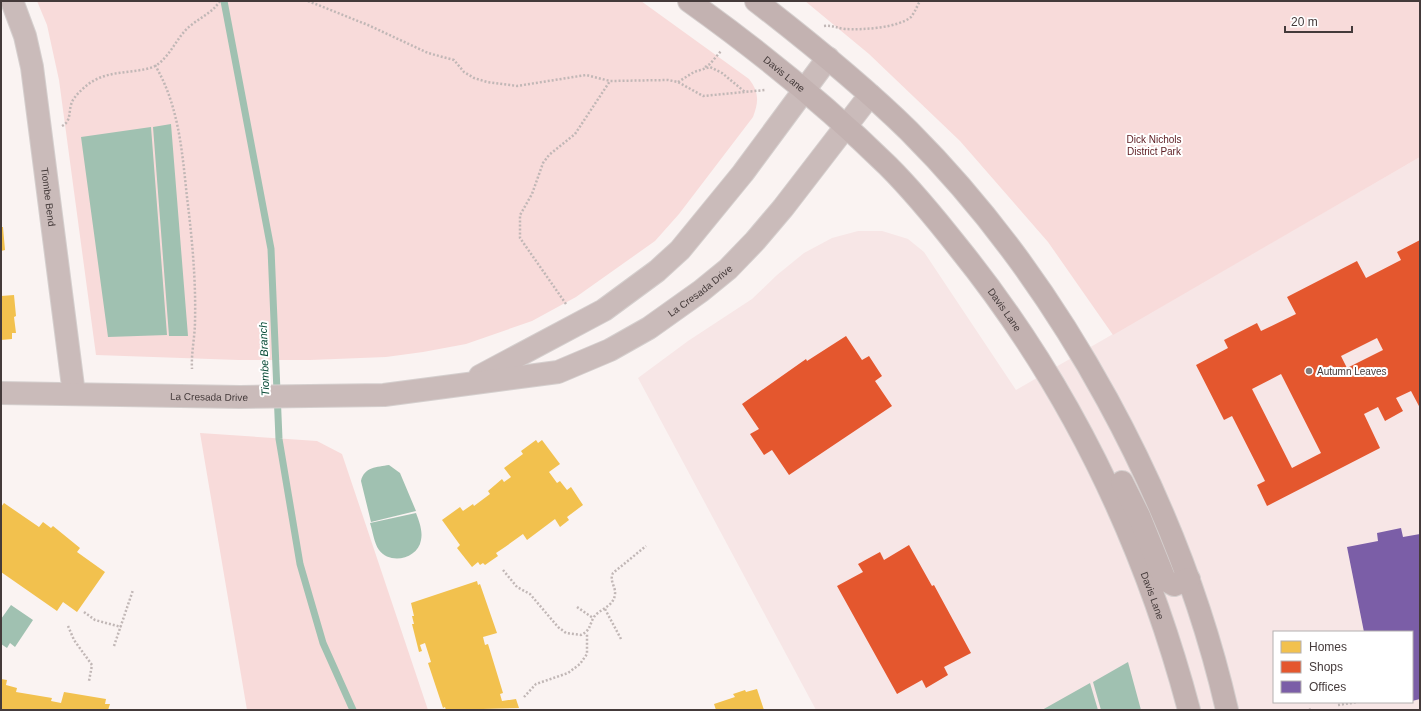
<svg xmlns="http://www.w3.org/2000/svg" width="1421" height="711" viewBox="0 0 1421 711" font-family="Arial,sans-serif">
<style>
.built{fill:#f7e6e6;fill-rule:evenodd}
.green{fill:#f8dbda}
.water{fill:#a0c1b1}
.homes{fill:#f2c14e}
.shops{fill:#e4572e;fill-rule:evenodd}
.offices{fill:#7b5ea7}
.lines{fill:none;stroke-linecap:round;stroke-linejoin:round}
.stream{stroke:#a0c1b1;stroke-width:7}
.minor-casing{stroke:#d5cfce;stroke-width:24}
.major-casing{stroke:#d5cfce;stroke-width:24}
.path{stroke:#c1b7b6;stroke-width:2.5;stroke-dasharray:2 2;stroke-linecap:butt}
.minor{stroke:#cabbba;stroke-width:22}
.major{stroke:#c3b2b1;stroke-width:22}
.poi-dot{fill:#847b7a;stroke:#fff;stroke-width:1.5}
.labels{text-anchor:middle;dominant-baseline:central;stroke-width:4;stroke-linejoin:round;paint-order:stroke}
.street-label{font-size:10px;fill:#443a3a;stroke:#fff}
.park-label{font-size:10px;fill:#602025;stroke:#fff}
.poi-label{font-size:10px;fill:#443a3a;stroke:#fff;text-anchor:start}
.water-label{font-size:11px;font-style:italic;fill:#034833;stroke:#fff}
</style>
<rect width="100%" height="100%" fill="#faf3f2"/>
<path class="built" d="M 1420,157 L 1420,710 L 816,710 L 638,378 L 688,341 L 752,299 L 777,275 L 804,253 L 832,238 L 858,231 L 882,231 L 908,239 L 924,252 L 1016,390 ZM 1274,632 L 1412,632 L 1412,702 L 1274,702 Z"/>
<path class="green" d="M 37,1 L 641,1 L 749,79 C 759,92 759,101 753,117 L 679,214 L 655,241 L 576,297 L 532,321 L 466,344 L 423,352 L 386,357 L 310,360 L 239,360 L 96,355 L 59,80 L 47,25 Z
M 805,1 L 1420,1 L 1420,157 L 1113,335 L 1048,242 L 960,141 L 869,54 Z
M 200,433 L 317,441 L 342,454 L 428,710 L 247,710 Z"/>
<path class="water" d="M 171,124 L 188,336 L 169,336 L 153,127 Z
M 151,127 L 167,335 L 108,337 L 81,137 Z
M 389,465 L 400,473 L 416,511 L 371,522 L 361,481 C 364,467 377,467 389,465 Z
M 416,513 C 419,521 423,531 421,540 C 418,559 390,565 379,550 C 374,543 373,532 370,523 Z
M 11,605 L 33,620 L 15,647 L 10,643 L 7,648 L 1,644 L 1,619 Z
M 1128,662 L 1141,710 L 1101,710 L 1093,682 Z
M 1090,683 L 1098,710 L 1042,710 Z"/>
<path class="homes" d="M 1,227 L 3,227 L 5,250 L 1,251 Z
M 14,295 L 16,316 L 14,317 L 16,333 L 12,333 L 12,339 L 1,340 L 1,296 Z
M 536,440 L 538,443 L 542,440 L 560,464 L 549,472 L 557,483 L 560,481 L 567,490 L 571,487 L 583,505 L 567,517 L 569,520 L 560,527 L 555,519 L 527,540 L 523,534 L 505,547 L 496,553 L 498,556 L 485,565 L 483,563 L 480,565 L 478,562 L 472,567 L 457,548 L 460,545 L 442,520 L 460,507 L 463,511 L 473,504 L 474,506 L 490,494 L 488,491 L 502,479 L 504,482 L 511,477 L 504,468 L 523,454 L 521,451 Z
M 4,503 L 39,527 L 43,522 L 51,528 L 53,526 L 80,548 L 77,552 L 105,572 L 77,612 L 63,602 L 57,611 L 1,572 L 1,507 Z
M 477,581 L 478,585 L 480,584 L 497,633 L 483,637 L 485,645 L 488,644 L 503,693 L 500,694 L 502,701 L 516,699 L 519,708 L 446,710 L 445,707 L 443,708 L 428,663 L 431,662 L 425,643 L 420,645 L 422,651 L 419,652 L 412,624 L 414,624 L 412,616 L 414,616 L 411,603 Z
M 1,679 L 7,680 L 6,685 L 17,688 L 16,692 L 52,698 L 51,701 L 61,703 L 64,692 L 106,699 L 105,704 L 110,704 L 108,710 L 1,710 Z
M 757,689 L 764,710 L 716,710 L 714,704 L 735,697 L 733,694 L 745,690 L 746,692 Z"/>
<path class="shops" d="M 1420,240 L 1420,408 L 1411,391 L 1396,398 L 1403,411 L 1385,421 L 1378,407 L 1364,414 L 1380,448 L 1267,506 L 1257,485 L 1265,481 L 1232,416 L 1224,420 L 1196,365 L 1228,348 L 1224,340 L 1257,323 L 1261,331 L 1296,314 L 1287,297 L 1357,261 L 1366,278 L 1401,260 L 1397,252 ZM 1377,338 L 1383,350 L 1347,368 L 1341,356 ZM 1281,374 L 1321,453 L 1292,468 L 1252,389 Z
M 846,336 L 862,360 L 869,356 L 882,376 L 875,381 L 892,406 L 789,475 L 772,450 L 764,455 L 750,434 L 759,429 L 742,404 L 806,359 L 807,361 Z
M 909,545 L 932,586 L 934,585 L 971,653 L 944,667 L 948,675 L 926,688 L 922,680 L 897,694 L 837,586 L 863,572 L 858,564 L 880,552 L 884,560 Z"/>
<path class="offices" d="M 1401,528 L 1403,537 L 1420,534 L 1420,699 L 1412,701 L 1412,632 L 1364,632 L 1347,547 L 1378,541 L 1377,533 Z"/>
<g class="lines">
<path class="stream" d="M 224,1 L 271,249 L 279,439 L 300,564 L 323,643 L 353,710"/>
<defs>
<g id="minor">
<path id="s1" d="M 12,1 L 25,36 L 32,67 L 74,394"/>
<path d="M 480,376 L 604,310 L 657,271 L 680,250 L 743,173 L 828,58"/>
<path id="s2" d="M 1,393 L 240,397 L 384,395 L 558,372 L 610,350 L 649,328 L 701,291 L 728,269 L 755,241 L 783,208 L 870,95"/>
</g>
<g id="major">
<path id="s3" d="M 689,1 C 759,51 826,105 888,166 C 913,191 936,219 958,247 C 1068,383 1144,541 1189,710"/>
<path d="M 756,1 C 809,42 861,84 909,131 C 1061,283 1179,501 1227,710"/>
<path d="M 1122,482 L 1139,516 L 1165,580 L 1174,585 L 1189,579"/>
</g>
</defs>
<use href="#minor" class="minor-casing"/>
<use href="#major" class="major-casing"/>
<path class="path" d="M 308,1 L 368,25 L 428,53 L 454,60 L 464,72 L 474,78 L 487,82 L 517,86 L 586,75 L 610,81
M 824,26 C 832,25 837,28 845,29 C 862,30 898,28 911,17 C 915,12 917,6 920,1
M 155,65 C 179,106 182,151 187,197 C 192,238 196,279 195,321 C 195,337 191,353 192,369
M 705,67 L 710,64 L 721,51
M 678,82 L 694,72 L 710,67 L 722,73 L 745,92
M 62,126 C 72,121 68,111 72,102 C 74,97 81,90 86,86 C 105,70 128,74 150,68 C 168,63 176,37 190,26 C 201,17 212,13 220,1
M 566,304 L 520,238 L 520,215 L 532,194 L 543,163 L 549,155 L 575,134 L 610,81 L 668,80 L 678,82 L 703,96 L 765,90
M 503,570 L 517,587 L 530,594 L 558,627 L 566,633 L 581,635 C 591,630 589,625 594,617 C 599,609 614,607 615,594 C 616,587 609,581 613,573 L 646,546
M 577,607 L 593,618
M 605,609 L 621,639
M 84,612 L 95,620 L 121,627
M 68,626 L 74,640 L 92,665 L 89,681
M 114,646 L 133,590
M 524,697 L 536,684 L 568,673 L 580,664 L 587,654 L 587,633
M 1338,705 L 1358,702
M 1309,710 L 1311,709"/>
<use href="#minor" class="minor"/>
<use href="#major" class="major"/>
</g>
<circle class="poi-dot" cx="1309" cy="371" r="4"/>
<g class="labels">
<g class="street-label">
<text stroke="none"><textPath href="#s3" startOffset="120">Davis Lane</textPath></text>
<text stroke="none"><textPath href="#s1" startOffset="200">Tiombe Bend</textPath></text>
<text stroke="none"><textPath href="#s2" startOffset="723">La Cresada Drive</textPath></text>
<text stroke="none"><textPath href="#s3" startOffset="444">Davis Lane</textPath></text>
<text stroke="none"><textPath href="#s2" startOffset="208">La Cresada Drive</textPath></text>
<text stroke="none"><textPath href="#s3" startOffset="767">Davis Lane</textPath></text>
</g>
<g class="park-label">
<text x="1154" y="139">Dick Nichols<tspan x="1154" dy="12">District Park</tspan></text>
</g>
<g class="poi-label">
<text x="1317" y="371">Autumn Leaves</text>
</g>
<g class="water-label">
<text transform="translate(264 359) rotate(-92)">Tiombe Branch</text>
</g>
</g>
<rect width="1421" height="711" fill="none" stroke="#443a3a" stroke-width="4"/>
<rect x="1273" y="631" width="140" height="72" fill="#ffffff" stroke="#b4b0b0"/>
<rect x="1281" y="641" width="20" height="12" fill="#f2c14e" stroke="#b4b0b0"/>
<text x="1309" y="651" font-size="12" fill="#443a3a">Homes</text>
<rect x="1281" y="661" width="20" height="12" fill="#e4572e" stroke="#b4b0b0"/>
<text x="1309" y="671" font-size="12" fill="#443a3a">Shops</text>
<rect x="1281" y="681" width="20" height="12" fill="#7b5ea7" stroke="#b4b0b0"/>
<text x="1309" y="691" font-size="12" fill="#443a3a">Offices</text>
<path d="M1285 26v6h67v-6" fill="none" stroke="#443a3a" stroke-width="2"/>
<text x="1291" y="26" font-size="12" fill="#443a3a" stroke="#ffffff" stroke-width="3" paint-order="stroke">20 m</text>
</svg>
